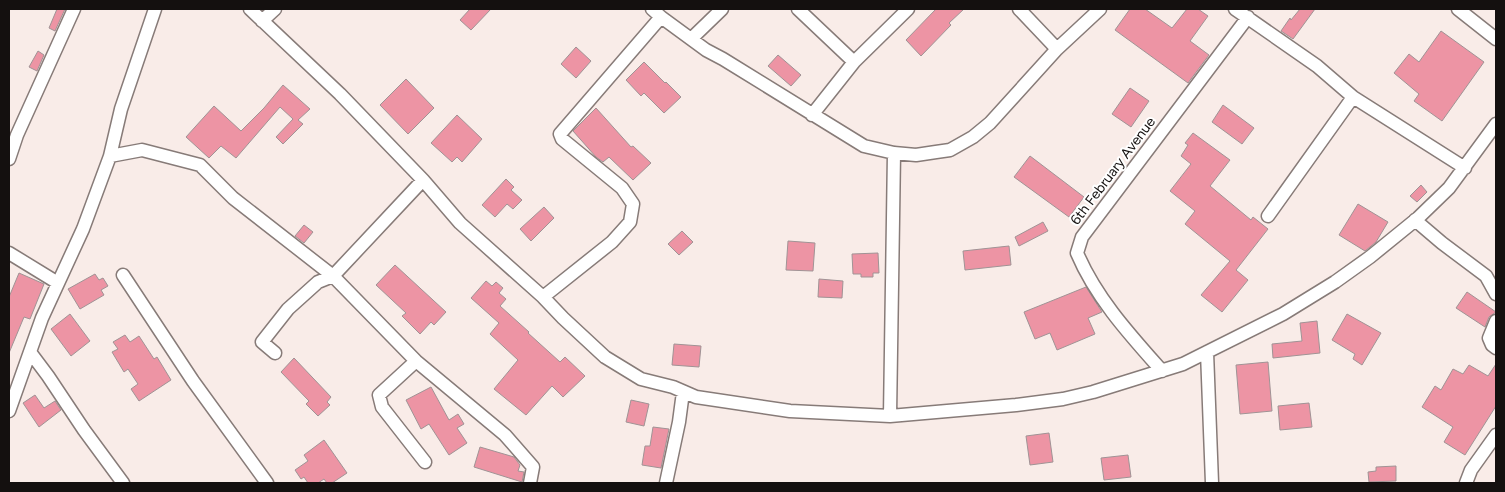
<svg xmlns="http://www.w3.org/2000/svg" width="1505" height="492" viewBox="0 0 1505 492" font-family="Figtree,sans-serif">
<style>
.building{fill:#ed94a4;stroke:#a09395}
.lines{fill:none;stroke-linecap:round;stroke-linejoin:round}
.minor-casing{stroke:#877b78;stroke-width:15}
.minor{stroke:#fff;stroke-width:12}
.labels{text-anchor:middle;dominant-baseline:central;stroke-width:4;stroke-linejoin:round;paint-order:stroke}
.street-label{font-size:14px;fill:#14100f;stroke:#fff}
</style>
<rect width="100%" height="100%" fill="#f9ece8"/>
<path class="building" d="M 57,9 L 65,9 L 55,31 L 49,28 Z
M 470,9 L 491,9 L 471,30 L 460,20 Z
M 936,9 L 964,9 L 949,23 L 951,25 L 921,56 L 906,40 Z
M 1130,9 L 1145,9 L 1172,28 L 1187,9 L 1198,9 L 1208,16 L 1190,41 L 1209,55 L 1188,83 L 1115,30 Z
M 1300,9 L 1315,9 L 1293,39 L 1281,31 L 1290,18 L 1291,20 Z
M 1441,31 L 1484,62 L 1442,121 L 1414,101 L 1419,94 L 1394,73 L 1409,54 L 1419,62 Z
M 576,47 L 591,61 L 576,78 L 561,64 Z
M 38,51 L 44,55 L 37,71 L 29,67 Z
M 778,55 L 801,75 L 791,86 L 768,66 Z
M 644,62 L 665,83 L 666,82 L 681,97 L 664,113 L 644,93 L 641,96 L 626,80 Z
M 406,79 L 434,108 L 408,134 L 380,105 Z
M 283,85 L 310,109 L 298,120 L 303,124 L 283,144 L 276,137 L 293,119 L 280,107 L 236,158 L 221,146 L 209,158 L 186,137 L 214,106 L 241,131 L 264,108 Z
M 1130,88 L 1149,101 L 1131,127 L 1112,114 Z
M 1223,105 L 1254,128 L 1242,144 L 1212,122 Z
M 596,108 L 631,147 L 633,146 L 651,163 L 633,180 L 609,157 L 603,162 L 596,157 L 573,131 Z
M 457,115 L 482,139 L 462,162 L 457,157 L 452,162 L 431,143 Z
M 1193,133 L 1230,160 L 1210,186 L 1251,220 L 1253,217 L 1268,229 L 1236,270 L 1248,280 L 1222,312 L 1201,295 L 1230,261 L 1185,224 L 1195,211 L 1170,191 L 1191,164 L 1181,156 L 1188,145 L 1185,143 Z
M 1030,156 L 1084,197 L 1069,217 L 1014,177 Z
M 506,179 L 514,187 L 511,190 L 522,200 L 513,209 L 507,204 L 495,217 L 482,205 Z
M 1421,185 L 1427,192 L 1417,202 L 1410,196 Z
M 1358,204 L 1388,222 L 1376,242 L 1365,251 L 1339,235 Z
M 544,207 L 554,218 L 531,241 L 520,229 Z
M 1043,222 L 1048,231 L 1019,246 L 1015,237 Z
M 304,225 L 313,232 L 304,243 L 295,236 Z
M 682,231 L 693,242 L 679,255 L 668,244 Z
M 788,241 L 815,243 L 813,271 L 786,270 Z
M 1009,246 L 1011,265 L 965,270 L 963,251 Z
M 878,253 L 879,273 L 873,273 L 873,277 L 861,277 L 861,274 L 853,274 L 852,254 Z
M 395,265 L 446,312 L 434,325 L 431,322 L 420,334 L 402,316 L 406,313 L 376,285 Z
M 19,273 L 44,284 L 30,319 L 24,317 L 9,353 L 9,297 Z
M 95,274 L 99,280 L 103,278 L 108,286 L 101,290 L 104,295 L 80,309 L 68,289 Z
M 819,279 L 843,281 L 842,298 L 818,297 Z
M 486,281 L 492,286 L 496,282 L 503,288 L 499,293 L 506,299 L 500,306 L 529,332 L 528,333 L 560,362 L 565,357 L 585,376 L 563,397 L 552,386 L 526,415 L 494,389 L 518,360 L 490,334 L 499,323 L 471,298 Z
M 1086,287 L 1102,312 L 1088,318 L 1095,334 L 1057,350 L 1050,333 L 1035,339 L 1024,312 Z
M 1467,292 L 1496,312 L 1489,317 L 1485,327 L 1456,308 Z
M 70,314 L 90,341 L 71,356 L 51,329 Z
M 1347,314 L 1381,333 L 1362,365 L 1353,359 L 1355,354 L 1332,340 Z
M 1317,321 L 1320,353 L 1273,358 L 1272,344 L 1302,341 L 1300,323 Z
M 125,335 L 130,342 L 139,336 L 154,359 L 157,357 L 171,380 L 139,401 L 131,389 L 138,384 L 128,369 L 124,372 L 112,352 L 118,349 L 113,342 Z
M 674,344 L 701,346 L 699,367 L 672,365 Z
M 294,358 L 331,397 L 327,402 L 330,405 L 318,416 L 306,404 L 309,401 L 281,372 Z
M 1268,362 L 1272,411 L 1240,414 L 1236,365 Z
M 1496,364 L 1496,406 L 1465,455 L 1444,442 L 1453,427 L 1422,407 L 1435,386 L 1441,390 L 1453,369 L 1463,374 L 1469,365 L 1488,376 Z
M 431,387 L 449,420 L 458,414 L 464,424 L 457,428 L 467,443 L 449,455 L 429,424 L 421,429 L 406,400 Z
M 35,395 L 44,408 L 55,401 L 61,410 L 39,427 L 23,403 Z
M 631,400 L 649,404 L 644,426 L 626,422 Z
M 1309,403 L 1312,427 L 1280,430 L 1278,406 Z
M 653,427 L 669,429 L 661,468 L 642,465 L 645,446 L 650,446 Z
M 1049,433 L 1053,462 L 1030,465 L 1026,436 Z
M 324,440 L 347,473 L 332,483 L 327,483 L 324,479 L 318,483 L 308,483 L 304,477 L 301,479 L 295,470 L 308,461 L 304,455 Z
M 480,447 L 514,457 L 520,465 L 518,471 L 524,472 L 522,482 L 474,467 Z
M 1128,455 L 1131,477 L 1104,480 L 1101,458 Z
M 1396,466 L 1396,481 L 1369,482 L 1368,472 L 1376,471 L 1376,467 Z"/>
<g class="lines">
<defs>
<path id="minor" d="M 250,9 L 340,94 L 423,180 L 460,223 L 543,297 L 563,318 L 605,357 L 641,379 L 673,387 L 696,397 L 790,411 L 890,416 L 1016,405 L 1063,399 L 1093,392 L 1183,364 L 1283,314 L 1335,282 L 1370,257 L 1418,218 L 1449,188 L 1496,124
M 798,9 L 854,62
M 1019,9 L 1057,49
M 1235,9 L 1317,66 L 1353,97 L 1465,168
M 1458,9 L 1496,39
M 661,17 L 706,50 L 723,59 L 864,146 L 894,153 L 916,155 L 936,152 L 950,150 L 973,137 L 990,123 L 1057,49 L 1100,9
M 262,21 L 275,9
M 691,39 L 722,9
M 812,115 L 854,62 L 908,9
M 110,156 L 142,150 L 200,165 L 233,198 L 333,276 L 416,361 L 505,435 L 533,467 L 530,483
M 9,159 L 17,135 L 74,9
M 1268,216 L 1353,97
M 1415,220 L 1442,243 L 1486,276 L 1496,294
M 9,253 L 58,283
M 123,275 L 193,381 L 267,483
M 543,297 L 612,242 L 630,222 L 633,204 L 622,188 L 562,139 L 560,134 L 661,17 L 652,9
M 1496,321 L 1489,338 L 1492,345 L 1496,348
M 30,352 L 48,376 L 84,430 L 123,483
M 1207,352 L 1212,483
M 275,353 L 262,342 L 288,309 L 318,282 L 333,276 L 423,180
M 416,361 L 379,395 L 382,407 L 425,462
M 1162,371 C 1130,335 1096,298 1077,253 L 1082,237 L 1248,17
M 9,411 L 42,318 L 83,229 L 110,156 L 121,109 L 155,9
M 890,416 L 894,153
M 666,483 L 679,422 L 683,392
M 1466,483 L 1471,470 L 1496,435"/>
</defs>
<use href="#minor" class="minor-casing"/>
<use href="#minor" class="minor"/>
</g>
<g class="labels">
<g class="street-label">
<text transform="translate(1113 171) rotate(-53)">6th February Avenue</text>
</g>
</g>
<rect width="1505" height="492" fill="none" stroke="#14100f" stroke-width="20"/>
</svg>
